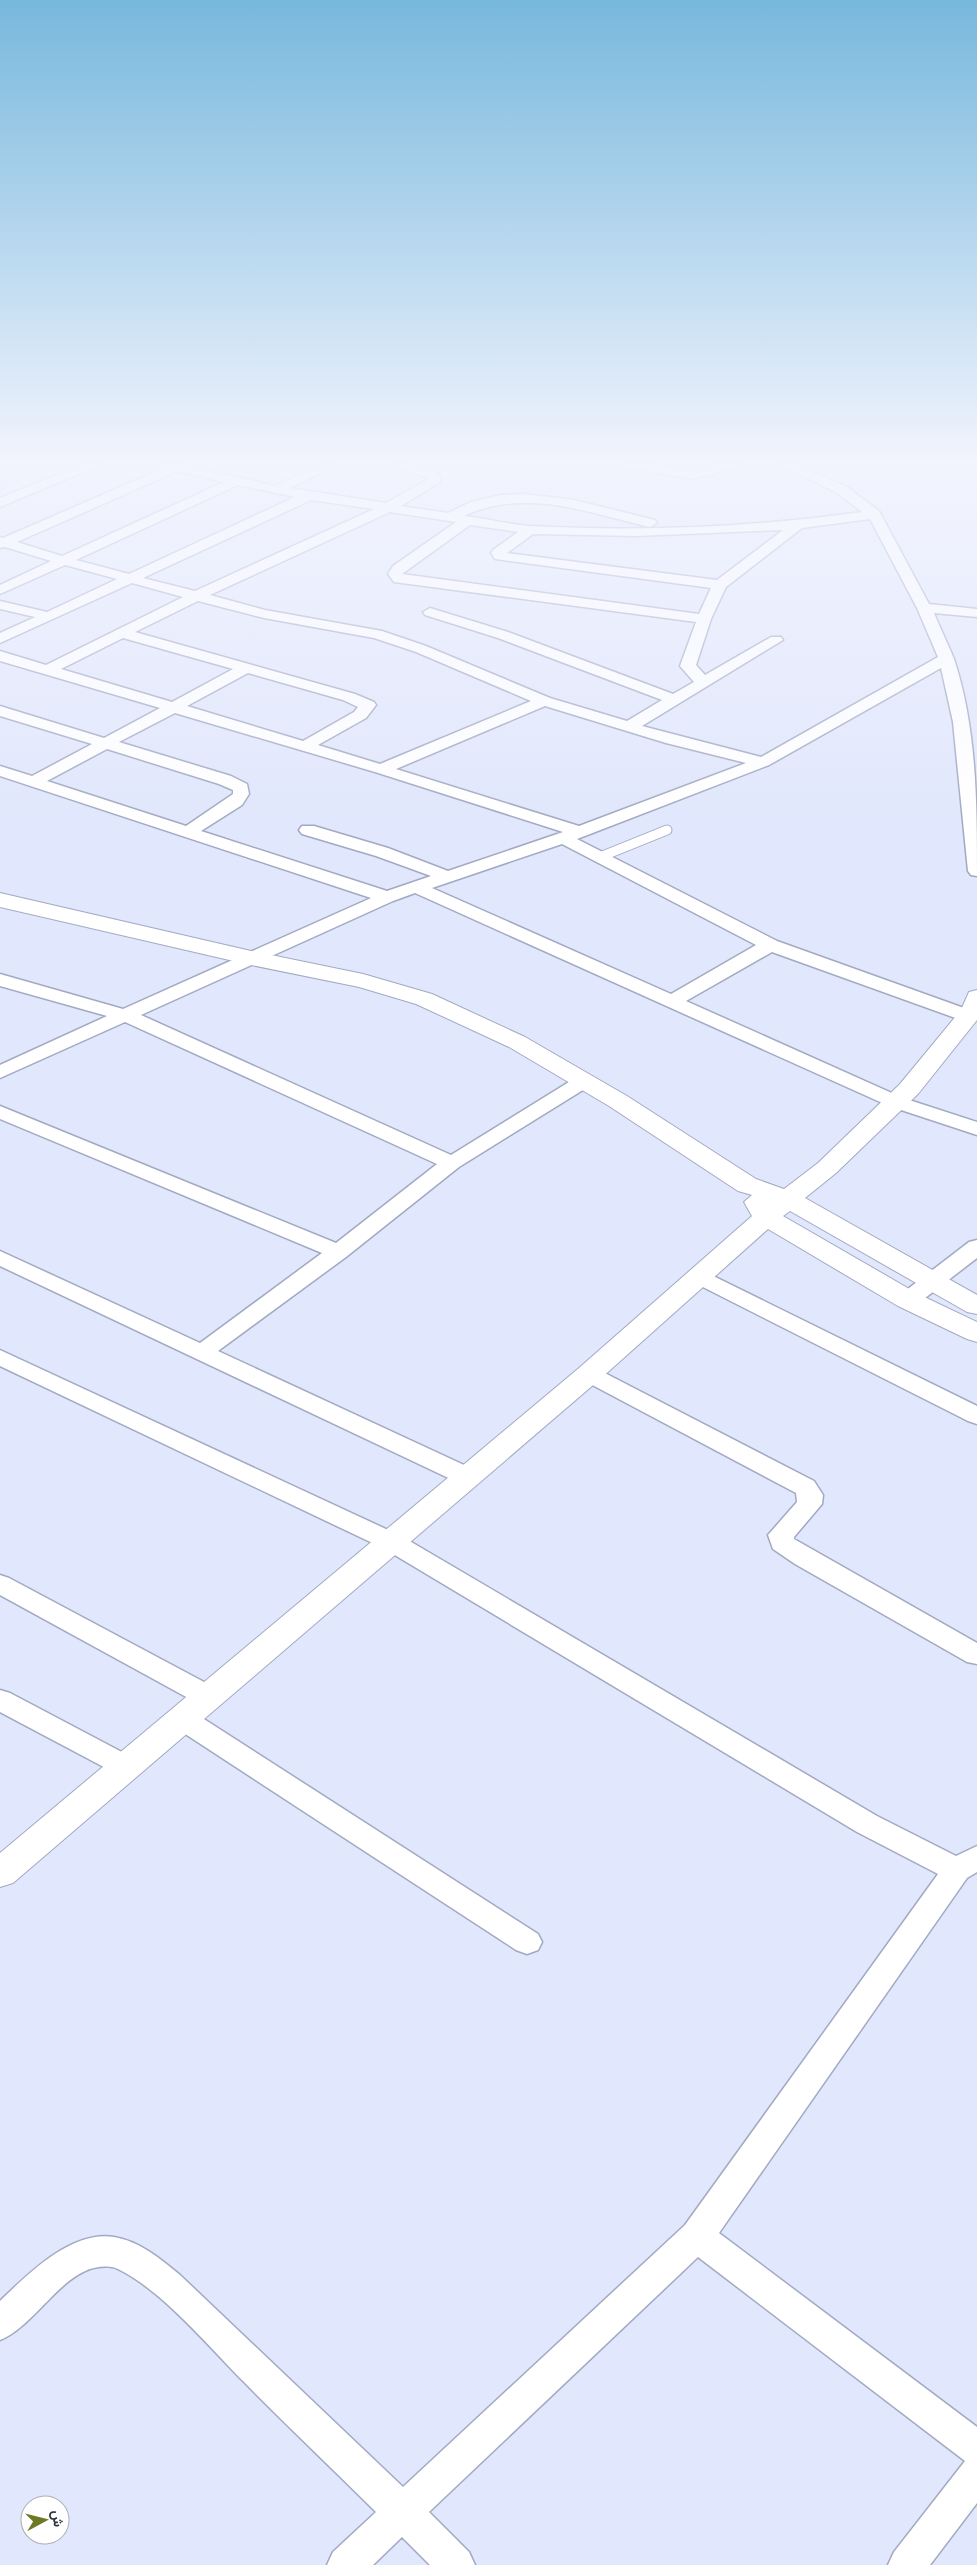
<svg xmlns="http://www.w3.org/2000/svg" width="977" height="2565" viewBox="0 0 977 2565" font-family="'Asap Condensed',Vazirmatn,sans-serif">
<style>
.built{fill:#d0d8f2}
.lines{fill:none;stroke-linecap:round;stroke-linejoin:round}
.service-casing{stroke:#a2a9c2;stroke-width:11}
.minor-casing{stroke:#a2a9c2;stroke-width:3}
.tertiary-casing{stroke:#a2a9c2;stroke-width:2}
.service{stroke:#fff;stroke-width:9}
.minor{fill:#fff;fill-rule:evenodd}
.tertiary{fill:#fff;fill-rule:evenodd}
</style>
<rect width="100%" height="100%" fill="#e1e7fc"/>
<path class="built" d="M 0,464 L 63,464 L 0,491 Z"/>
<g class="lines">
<defs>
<path id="service" d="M 600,857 L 667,830"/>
<path id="minor" d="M 84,464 L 102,464 L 0,507 L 0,498 Z
M 156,464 L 180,464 L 275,486 L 322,464 L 339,464 L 290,488 L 386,503 L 427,480 L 427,478 L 392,464 C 407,464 431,464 440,477 L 440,482 L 401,506 L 448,513 L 471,502 L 501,495 L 525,494 L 574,500 L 655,520 L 657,523 L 650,527 C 588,513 525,487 464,516 C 486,518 509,525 532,526 C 641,532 754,527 862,512 L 837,493 L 780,464 L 797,464 L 847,487 L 879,511 L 929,604 L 977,609 L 977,617 L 934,613 C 940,628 948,644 954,659 C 977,729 977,804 977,876 L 971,875 L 968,871 L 953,722 L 941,668 L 769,765 L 577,839 L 777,941 L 975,1012 L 977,1015 L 975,1020 L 961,1020 L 772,952 L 686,1001 L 903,1098 L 977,1122 L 977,1135 L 889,1106 L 415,893 L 393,901 L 141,1015 L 451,1155 L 577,1077 L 591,1077 L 594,1081 L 591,1085 L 459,1167 L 346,1257 L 218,1351 L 477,1471 L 480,1477 L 477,1483 L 468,1485 L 459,1483 L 0,1266 L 0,1251 L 200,1343 L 322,1253 L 0,1119 L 0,1106 L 336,1243 L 437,1164 L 125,1022 L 0,1078 L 0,1065 L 107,1016 L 0,986 L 0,974 L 123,1009 L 371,898 L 0,776 L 0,766 L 32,776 L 92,744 L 0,716 L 0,706 L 104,738 L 160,708 L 0,661 L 0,651 L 46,665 L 183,597 L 132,583 L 0,643 L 0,633 L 35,617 L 0,609 L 0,601 L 47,612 L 117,579 L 65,565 L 0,594 L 0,585 L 51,561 L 5,547 L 0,548 L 0,537 L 3,538 L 164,468 ZM 178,471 L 224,482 L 62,556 L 17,542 ZM 238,485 L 295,497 L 129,574 L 76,560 ZM 311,500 L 374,509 L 195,591 L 143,578 ZM 390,512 L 456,522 L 393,566 L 388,574 L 394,582 L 696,622 L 680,666 L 694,682 L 673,694 L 508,632 L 430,608 L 423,612 L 425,615 L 498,638 L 662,700 L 627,721 L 550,698 L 426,646 L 382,631 L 265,610 L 210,595 ZM 870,519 L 917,608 L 938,657 L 761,757 L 642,726 L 783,640 L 781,637 L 771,637 L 705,675 L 696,665 L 711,619 L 726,587 L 802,528 ZM 470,525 L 518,532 L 493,550 L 491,553 L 495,559 L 711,588 L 699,614 L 402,574 ZM 783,530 L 717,580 L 507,553 L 533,534 L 636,536 ZM 198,601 L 264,618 L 374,638 L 416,652 L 531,701 L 380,764 L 318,745 L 366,718 L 376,705 L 374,702 L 355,694 L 135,632 ZM 123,638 L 233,669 L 172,702 L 61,669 ZM 248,673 L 343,700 L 358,707 L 354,712 L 303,741 L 187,706 ZM 545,706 L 666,743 L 746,763 L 579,826 L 396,769 ZM 175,713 L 375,772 L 563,832 L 448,871 L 388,848 L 314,826 L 302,826 L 299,830 L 302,834 L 376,856 L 431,876 L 387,891 L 201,831 L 242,805 L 249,794 L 247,784 L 231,776 L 119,742 ZM 107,749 L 219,784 L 233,790 L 233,794 L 186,826 L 47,781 ZM 562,844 L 756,945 L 671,994 L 432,888 Z
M 621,464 L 652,464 L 693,471 L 718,464 L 740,464 L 739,467 L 693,479 L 627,468 Z
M 977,1240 L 977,1258 L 916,1305 L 908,1307 L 900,1305 L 897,1300 L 900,1295 L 969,1242 Z
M 701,1270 L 977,1406 L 977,1424 L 968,1421 L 693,1282 L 690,1277 L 693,1272 Z
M 0,1350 L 401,1536 L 877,1816 L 956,1856 L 977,1846 L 977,1872 L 967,1878 L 719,2233 L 977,2427 L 977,2503 L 930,2565 L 888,2565 L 894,2552 L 965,2461 L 698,2257 L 429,2512 L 469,2552 L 475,2565 L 430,2565 L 402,2537 L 373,2565 L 327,2565 L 333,2552 L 376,2512 C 332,2468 287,2426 244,2382 C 208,2346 163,2291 118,2269 C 113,2266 104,2266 99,2267 C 62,2271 34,2327 0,2340 L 0,2301 C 27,2275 71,2230 114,2237 C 139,2241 161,2259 180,2275 L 403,2487 L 685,2225 L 938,1874 L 857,1832 L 383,1548 L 0,1366 Z
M 589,1367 L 597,1369 L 814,1481 L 823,1495 L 822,1504 L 794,1537 L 794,1539 L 977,1643 L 977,1664 L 967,1662 L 795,1564 L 773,1549 L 768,1535 L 797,1502 L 796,1493 L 581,1379 L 577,1374 L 581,1369 Z
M 0,1575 L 9,1578 L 219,1690 L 223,1697 L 219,1704 L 209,1707 L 199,1704 L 0,1595 Z
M 0,1690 L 10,1693 L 135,1759 L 139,1766 L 135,1773 L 125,1776 L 115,1773 L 0,1712 Z
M 183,1709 L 193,1712 L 538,1934 L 542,1942 L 538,1950 L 527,1954 L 516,1950 L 173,1726 L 169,1719 L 173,1712 Z"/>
<path id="tertiary" d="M 0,893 L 251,951 L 363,974 L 432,994 L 525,1037 L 627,1096 L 756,1179 L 784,1189 L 818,1163 L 900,1084 L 961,1010 L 969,992 L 977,990 L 977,1020 L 918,1094 L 836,1173 L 805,1198 L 977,1295 L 977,1314 L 967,1312 L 790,1211 L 783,1216 L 918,1294 L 977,1322 L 977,1342 L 967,1339 L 898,1306 L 768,1229 L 599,1380 L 13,1883 L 0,1887 L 0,1853 L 579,1368 L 752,1216 L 744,1202 L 752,1195 L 738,1191 L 609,1106 L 509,1047 L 416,1004 L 359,987 L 251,965 L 0,907 Z"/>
</defs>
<use href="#service" class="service-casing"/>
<use href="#minor" class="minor-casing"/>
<use href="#tertiary" class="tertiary-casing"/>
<use href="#service" class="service"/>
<use href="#minor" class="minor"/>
<use href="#tertiary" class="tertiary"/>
</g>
<linearGradient id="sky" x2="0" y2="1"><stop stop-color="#77b8dd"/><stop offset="0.56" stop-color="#f2f4fe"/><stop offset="1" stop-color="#f2f4fe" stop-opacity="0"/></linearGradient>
<rect width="977" height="823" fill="url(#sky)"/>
<g transform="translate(45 2520) rotate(83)"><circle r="24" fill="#ffffff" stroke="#adaeb2"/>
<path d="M0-4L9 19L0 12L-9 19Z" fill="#6e7925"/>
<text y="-8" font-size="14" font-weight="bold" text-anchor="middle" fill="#32353f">ش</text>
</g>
</svg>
